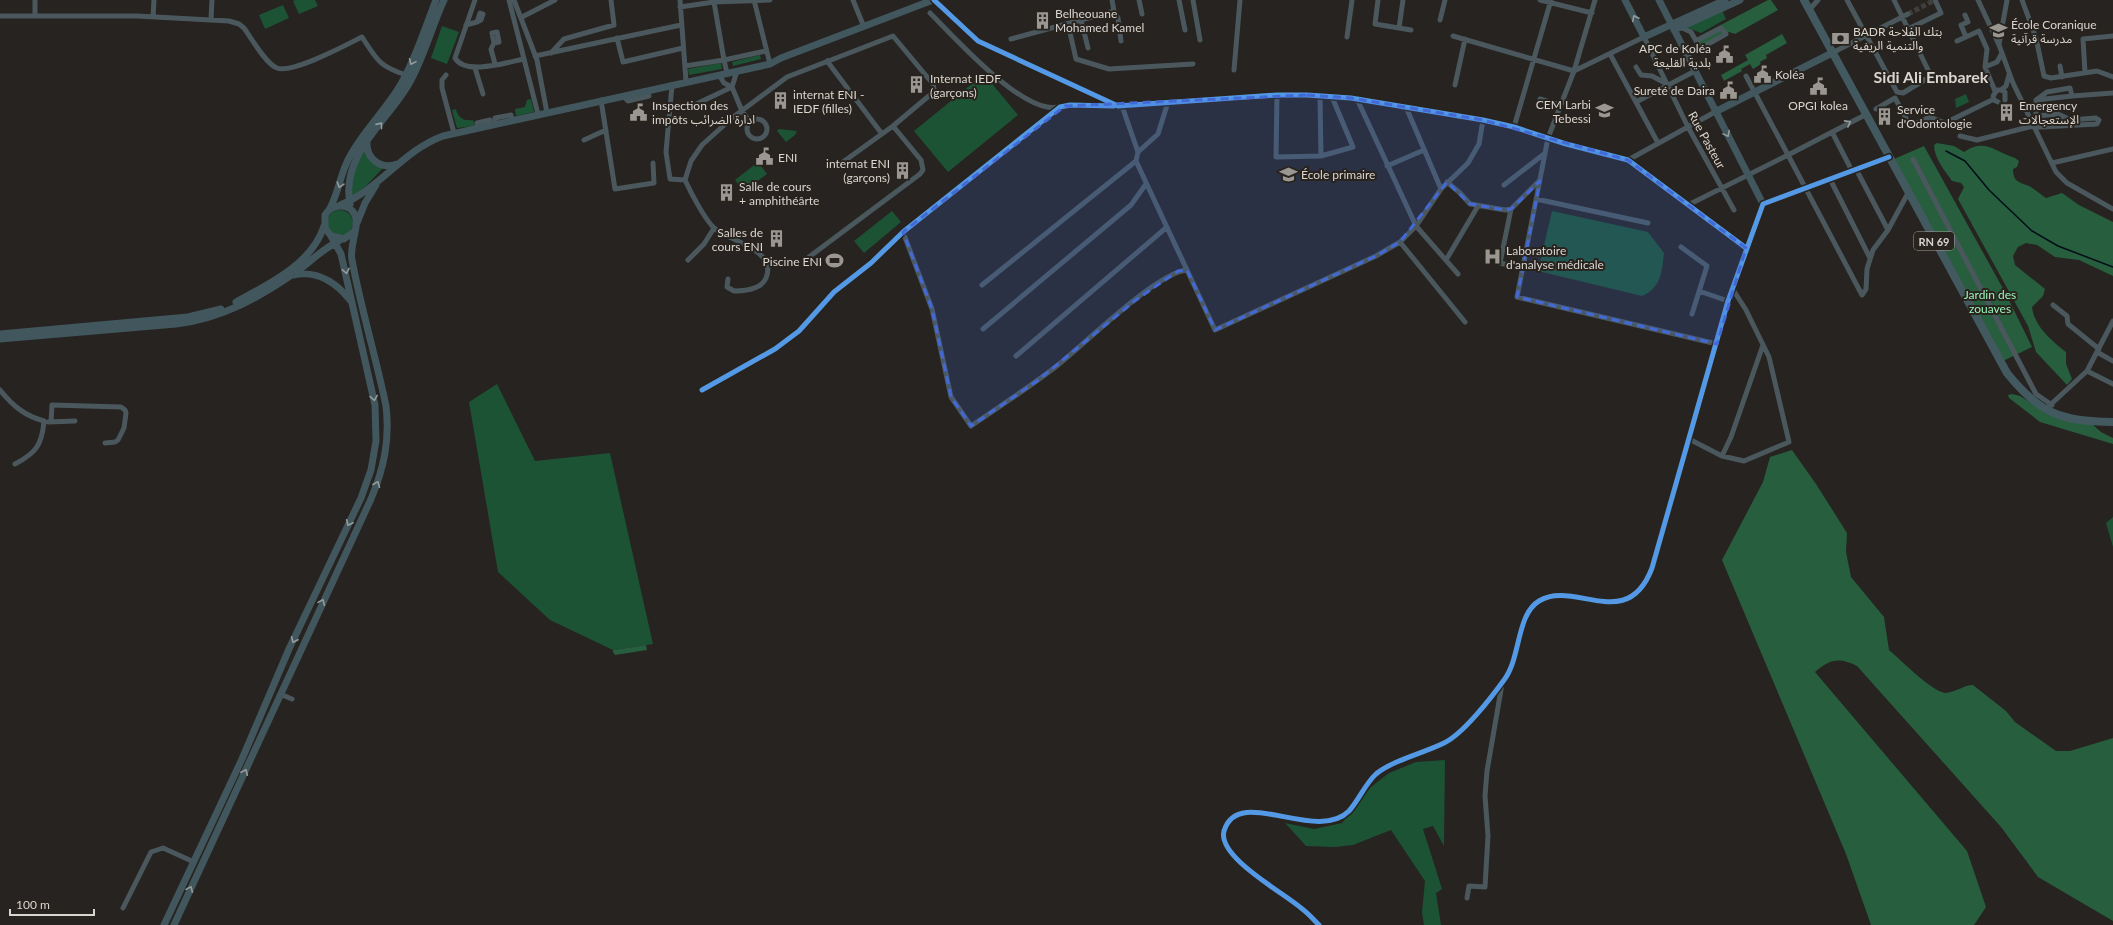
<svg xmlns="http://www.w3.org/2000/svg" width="2113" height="925" viewBox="0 0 2113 925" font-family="Lato,'Noto Sans Arabic',sans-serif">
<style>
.green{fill:#1c5334}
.forest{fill:#275e3d}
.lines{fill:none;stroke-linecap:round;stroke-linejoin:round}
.stream{stroke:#030d18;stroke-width:1.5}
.street-tunnel{stroke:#413e3b;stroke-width:5;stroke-dasharray:5 2.5;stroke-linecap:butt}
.street{stroke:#4a585d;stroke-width:5}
.secondary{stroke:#41575d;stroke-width:7}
.primary{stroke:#435960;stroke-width:8}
.cycleway-casing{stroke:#29231d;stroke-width:8}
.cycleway{stroke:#5399e6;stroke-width:5}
.oneway{stroke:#959c9d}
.oneway2{stroke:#999d9d}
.marked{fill:#4369d7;fill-opacity:0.2;stroke:#4369d7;stroke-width:3;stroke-dasharray:8 5;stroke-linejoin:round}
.labels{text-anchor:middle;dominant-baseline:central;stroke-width:4;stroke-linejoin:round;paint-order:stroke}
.shield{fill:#29231d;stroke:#a4a09b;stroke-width:1}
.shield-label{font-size:11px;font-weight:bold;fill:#d9d5d1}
.poi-label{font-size:12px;fill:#d9d5d1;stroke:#29231d;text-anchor:start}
.street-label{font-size:12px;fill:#d9d5d1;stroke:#29231d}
.park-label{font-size:12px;fill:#97f3b9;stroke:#29231d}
.district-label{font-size:16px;font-weight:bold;fill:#d9d5d1;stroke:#29231d}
</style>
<rect width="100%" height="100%" fill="#262320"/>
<path class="green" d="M 295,0 L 315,0 L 318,6 L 299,14 L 293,1 Z
M 283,5 L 289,18 L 265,29 L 259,15 Z
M 1722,10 L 1726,19 L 1701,33 L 1686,27 Z
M 442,26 L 459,32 L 447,64 L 431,58 Z
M 760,55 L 761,59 L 733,66 L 732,62 Z
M 721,63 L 722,69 L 689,75 L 688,69 Z
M 984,74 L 1018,115 L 948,172 L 914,131 Z
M 1966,94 L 1969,102 L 1956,108 L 1955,99 Z
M 531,99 L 534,112 L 516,116 L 515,109 L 525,107 L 527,100 Z
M 456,109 C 458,119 465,121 473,120 L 475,126 L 457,128 L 452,110 Z
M 779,129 L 797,131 L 795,135 L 786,142 L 777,131 Z
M 365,148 L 383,168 L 366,186 L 352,196 L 352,174 Z
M 758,162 L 767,174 L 744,191 L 735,180 Z
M327 223a13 13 0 1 1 26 0a13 13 0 1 1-26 0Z
M 892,211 L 901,222 L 864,253 L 854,241 Z
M 1552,211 L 1648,232 L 1664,253 C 1662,272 1661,288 1642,296 L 1538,271 Z
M 497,384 L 535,461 L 610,453 L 653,644 L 613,650 L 550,620 L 498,572 L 469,402 Z
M 2113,517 L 2113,547 L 2106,523 Z
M 1445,760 L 1444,846 L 1433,826 L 1423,829 L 1442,889 L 1436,893 L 1441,925 L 1424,925 L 1422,913 L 1425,881 L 1391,830 L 1353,845 L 1335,847 L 1306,846 L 1285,823 L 1314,829 L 1342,823 L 1371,787 L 1389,773 L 1416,762 Z"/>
<path class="forest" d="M 1768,0 L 1771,0 L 1778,10 L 1735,34 L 1729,32 L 1702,47 L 1696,38 Z
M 1782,34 L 1787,43 L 1766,55 L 1767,58 L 1760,62 L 1761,64 L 1753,69 L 1750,64 L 1741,69 L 1742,71 L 1724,81 L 1721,75 L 1748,60 L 1745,55 Z
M 1937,143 L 1954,146 L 1964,152 C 1985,138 1993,151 2015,158 L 2019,161 L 2017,167 L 2013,169 C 2013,182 2019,182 2029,186 C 2035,189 2040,194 2046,198 L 2062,193 L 2079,205 L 2113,222 L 2113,276 L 2079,260 L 2055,257 L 2037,245 L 2026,243 L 2018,247 L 2013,256 L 2015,265 L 2045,289 L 2043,296 L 2032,307 C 2034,326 2052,341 2066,352 L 2066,364 L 2072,379 L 2067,385 L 2036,352 L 2028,326 L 1958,199 L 1964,187 L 1961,183 L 1952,181 C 1945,171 1934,158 1934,145 Z
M 1924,146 L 2006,294 L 2032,347 L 2003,361 L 1894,159 Z
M 2012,394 L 2020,396 L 2044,411 L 2093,425 L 2101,432 L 2113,438 L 2113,444 L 2040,422 L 2009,398 L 2008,395 Z
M 1792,450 L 1816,484 L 1847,533 L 1846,552 L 1851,577 L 1884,617 L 1889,650 C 1900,659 1933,693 1946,693 C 1956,692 1964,685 1973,685 L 2006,711 L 2015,722 L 2056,751 L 2070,751 L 2113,738 L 2113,921 L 2038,877 L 2001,827 L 1857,666 C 1839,657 1830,659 1815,672 L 1967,851 L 1986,907 L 1974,925 L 1871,925 L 1846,854 L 1722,560 L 1763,482 L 1770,457 Z
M 646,645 L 647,650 L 615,655 L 613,652 L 613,650 Z"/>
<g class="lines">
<path class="stream" d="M 1946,151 L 1965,161 L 1989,190 L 2032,231 L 2058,246 L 2113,267"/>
<path class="street-tunnel" d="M 1908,14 L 1933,1"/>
<path class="street" d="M 475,0 L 455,58 C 465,76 508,62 524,59
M 509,0 L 538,114
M 514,0 L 537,60 L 547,113
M 680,0 L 686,81
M 754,0 L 770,64
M 853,0 L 864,27
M 934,0 L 978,41 L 1118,106 L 1277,95 L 1307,95 L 1351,98 L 1483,120 L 1514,127 L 1566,144 L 1628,160 L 1746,248
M 1112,0 L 1114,11 L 1118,18 L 1121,41
M 1139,0 L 1142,14
M 1179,0 L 1185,30
M 1193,0 L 1200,40
M 1378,0 L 1375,24 L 1411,30
M 1540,0 L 1592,13
M 1595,0 L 1574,71 L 1548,138 L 1517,297 L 1717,344
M 1847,0 L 1897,92 L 1903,93 L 1931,76 L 1894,0
M 1978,0 L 1999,45 L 2013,83 L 2056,172 L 2067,183 L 2113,209
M 2022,0 L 2036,38 L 2044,76 L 2051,78 L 2097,71 L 2113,77
M 714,2 L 770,0
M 680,7 L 714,2 L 724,60 L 685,66
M 1809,10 L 1818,0
M 930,13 C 956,39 1012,101 1047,107 C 1051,108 1056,107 1060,107
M 35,15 L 35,0
M 1965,15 L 1968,22 L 1961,25 L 1966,37 L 1979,31 L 1987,49 L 1985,67 L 1995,91
M 0,16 L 137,16 L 229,21 L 239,24 L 244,28 C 251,38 266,64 277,68 C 292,74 346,45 362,37 C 377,60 379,66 406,75
M 153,17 L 154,0
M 522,17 L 555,0
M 211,19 L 212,0
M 1081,20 L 1088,48
M 1440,20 L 1445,0
M 1068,24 L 1076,59 L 1109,69 L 1193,64
M 466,25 L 477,22 L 480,13 L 483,14 L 481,20 L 477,22
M 1680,27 L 1691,32 L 1700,48 L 1701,48 L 1726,34 L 1721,28 L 1696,41
M 1399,28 L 1403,0
M 1908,29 L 1941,13 L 1935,0
M 1453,36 L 1574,71 L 1644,37 L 1688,127 L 1734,210
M 1347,37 L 1352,0
M 617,38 L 623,62 L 683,48
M 1011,39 L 1114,11
M 1957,41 L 1966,37
M 494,43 L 499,42 L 497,32 L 492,33 L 494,43 L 491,49 L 495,64
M 1999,44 L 2007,0
M 551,53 L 564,39 L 614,25 L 611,0
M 1832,53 L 1908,14
M 1610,54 L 1658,143
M 535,56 L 681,25
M 827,61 L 882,134
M 2060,66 L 2062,77
M 1636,67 L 1641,75 L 1652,76 L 1665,83
M 1985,67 L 1997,62 L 2002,53
M 475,68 L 483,94
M 1234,70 L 1240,0
M 737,71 L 732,87 L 742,111 L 750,122
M 2085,72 L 2083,39 L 2113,36
M 727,73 L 724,60 L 766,51
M 446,75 L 442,80 L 442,88 L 454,133
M 719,75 L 724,83 L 732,87
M 672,85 L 666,152 L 670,179 L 685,180 C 691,193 704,218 714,228 C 729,241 778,250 766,278 C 761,290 745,291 734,291 L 727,287 L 728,279
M 1455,85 L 1465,39
M 2001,90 L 2006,86 L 2009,75
M 1277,95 L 1276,157 L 1321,156 L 1353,147 L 1332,97
M 623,96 L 628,101 L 649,96 L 644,91
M 1320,96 L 1321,156
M 2072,96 L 2113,93
M 1357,99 L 1416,226 L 1458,274
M 1540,99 L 1560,105
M 601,100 L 615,189 L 654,183 L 653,163
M 2036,100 L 2072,96 L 2070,88 L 2047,92 L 2036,100 L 2036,116 L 2058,114 L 2069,119
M 1168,102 L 1158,134 L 1138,152 L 1136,161 L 1215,330 L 1376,256 L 1400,242 L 1416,226 L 1441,189 L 1406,107
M 1636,102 L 1695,71
M 1998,102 L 1994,100 L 1993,96 L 1997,90 L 2001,90 L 2005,92 L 2005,100
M 678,106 L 690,107 L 732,87
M 1122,106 L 1138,152
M 1876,109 L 1895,98 L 1910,126 L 1930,117 L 1945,123 L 1994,99
M 1865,115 L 1788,155 L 1862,295 L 1866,289 L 1867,269 L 1873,250 L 1888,230 L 1908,193
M 2096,118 L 2099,120 L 2097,124 L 2041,127 L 2033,126 L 2045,122 Z
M747 129a10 10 0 1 1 20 0a10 10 0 1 1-20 0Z
M 496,124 L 495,118 L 511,115 L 512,120
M 1514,127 L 1551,0
M 478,128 L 477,123 L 490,120 L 491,125
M 1832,132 L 1852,171
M 1960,136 L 1977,140 L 2033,126
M 584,140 L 606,130
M 1913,159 L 2036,394 L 2052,405
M 1628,160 L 1715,112
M 2052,163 L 2113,149
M 1387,166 L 1424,150
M 836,167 L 893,126
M 1856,169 L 1888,230
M 1830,179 L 1870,258
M 685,180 L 691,161 L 702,145 L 732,118 L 787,77 L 893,36 L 933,84 L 934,89 L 930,95 L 893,126 L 921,160 L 923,170 L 920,174 L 809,257
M 1447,182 L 1460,193 L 1470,204 L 1505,210 L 1511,209 L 1539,181
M 1504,185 L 1544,154
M 1441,189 L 1468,163 L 1479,144 L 1483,120
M 1536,199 L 1648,223
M 1688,205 L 1788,155 L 1746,76
M 1511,209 L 1500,263 L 1522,268
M 903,232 L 932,309 L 951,397 L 971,426 C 1000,406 1030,387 1058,365 C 1086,343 1156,273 1187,270
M 1400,242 L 1465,322
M 1681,247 L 1707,266 L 1692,314
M 688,260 L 704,244 L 714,228
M 1446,260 L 1478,206
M 982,285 L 1136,161
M 1699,291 L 1728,301
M 2053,305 L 2067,316 L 2068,324 L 2099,349
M 983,329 L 1131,205 L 1146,184
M 2097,352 L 2113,361
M 1016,356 L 1167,227
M 2087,371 L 2113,384
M 0,390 C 13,406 25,416 44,421 C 42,445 36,453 15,464
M 702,390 L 775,349 L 799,331 L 834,292 L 871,263 L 903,232 L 1060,107 L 1070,105 L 1115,106
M 2049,406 L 2087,371 L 2113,321
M 48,422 L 75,421
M 51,422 L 52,405 L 121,407 L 125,410 L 126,413 L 124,428 L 118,440 L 115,442 L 105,443
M 1689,439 L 1722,456 L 1744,461 L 1789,442 L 1769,357 L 1746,310 L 1732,288
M 1722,456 L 1731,437 L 1763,345
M 280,694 L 292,699
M 1467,898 L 1469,886 L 1485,887 L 1488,836 L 1485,796 L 1487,771 L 1502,684
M 123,908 L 151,852 L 163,848 L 194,862"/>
<path class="secondary" d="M 1625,0 L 1644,37 L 1725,0
M 1659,0 L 1763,204
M 1674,30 L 1740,0
M 1715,112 L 1832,53
M 367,142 C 366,159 381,170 397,164
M 350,204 C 340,153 390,120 411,80 C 425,54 432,26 444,0
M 340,205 C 379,190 402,151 443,136 L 770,64 L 781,58 L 933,0
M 329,210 C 339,193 340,173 350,156 C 364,130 386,110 401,84 C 416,58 425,28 436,0
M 357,223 L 365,203 L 376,185
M 293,275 C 318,270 336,282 351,301
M 236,302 C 269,284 312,264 324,226
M 0,334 L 188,317 L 221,309
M 0,339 L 176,324 C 222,319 262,296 299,270 C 312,260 324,248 339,241
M 164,925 L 242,759 L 289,649 L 361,498 L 371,470 L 376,441 L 375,405 L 341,254 L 331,236
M 174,925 L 371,499 C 384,468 390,440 386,406 C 376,357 361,309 352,260 C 349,246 360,226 355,215 C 349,202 332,204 325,215 L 325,228 L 331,236 L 344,239 L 355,231
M 1319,925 C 1313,919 1308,913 1301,908 C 1284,893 1217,857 1224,831 C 1238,784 1316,844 1349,811 C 1359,800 1365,784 1376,774 C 1393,760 1424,753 1444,743 C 1463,734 1491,698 1504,680 C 1521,658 1516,615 1539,601 C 1574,579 1627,634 1652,568 L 1728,301 L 1763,204 L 1889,157"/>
<path class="primary" d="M 1804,0 L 2007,373 C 2040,414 2060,421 2113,422"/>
<defs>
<path id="cycleway" d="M 934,0 L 978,41 L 1118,106 L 1277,95 L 1307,95 L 1351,98 L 1483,120 L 1514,127 L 1566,144 L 1628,160 L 1746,248
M 702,390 L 775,349 L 799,331 L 834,292 L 871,263 L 903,232 L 1060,107 L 1070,105 L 1114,106
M 1319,925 C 1313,919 1308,913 1301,908 C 1284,893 1217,857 1224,831 C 1238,784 1316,844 1349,811 C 1359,800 1365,784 1376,774 C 1393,760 1424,753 1444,743 C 1463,734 1491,698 1504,680 C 1521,658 1516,615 1539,601 C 1574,579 1627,634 1652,568 L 1728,301 L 1763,204 L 1889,157"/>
</defs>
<use href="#cycleway" class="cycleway-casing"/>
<use href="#cycleway" class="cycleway"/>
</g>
<defs><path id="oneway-chevron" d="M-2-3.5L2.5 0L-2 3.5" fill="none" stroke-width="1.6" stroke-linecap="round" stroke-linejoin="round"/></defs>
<g class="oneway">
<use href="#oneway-chevron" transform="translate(1635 18) rotate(-117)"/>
<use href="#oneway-chevron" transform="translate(412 62) rotate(114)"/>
<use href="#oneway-chevron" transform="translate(380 125) rotate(-51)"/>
<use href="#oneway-chevron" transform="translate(1727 134) rotate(62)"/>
<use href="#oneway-chevron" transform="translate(340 185) rotate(107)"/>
<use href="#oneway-chevron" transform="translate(346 271) rotate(79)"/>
<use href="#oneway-chevron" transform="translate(374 398) rotate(81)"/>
<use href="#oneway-chevron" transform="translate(377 484) rotate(-68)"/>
<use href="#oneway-chevron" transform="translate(349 523) rotate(115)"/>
<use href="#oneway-chevron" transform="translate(322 602) rotate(-66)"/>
<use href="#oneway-chevron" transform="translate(294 640) rotate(115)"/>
<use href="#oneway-chevron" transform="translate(245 772) rotate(-65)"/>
<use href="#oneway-chevron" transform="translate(190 889) rotate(-66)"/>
</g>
<use class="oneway2" href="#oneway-chevron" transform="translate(1848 123) rotate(-28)"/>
<path class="marked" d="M 1307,95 L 1351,98 L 1483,120 L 1628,160 L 1746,248 L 1717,344 L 1517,297 L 1540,181 L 1511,209 L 1505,210 L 1470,204 L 1447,182 L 1400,242 L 1376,256 L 1215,330 L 1187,270 L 1178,271 L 1136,300 L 1037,381 L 971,426 L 951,397 L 932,309 L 903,232 L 1065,106 Z"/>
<defs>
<symbol id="building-bare" viewBox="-9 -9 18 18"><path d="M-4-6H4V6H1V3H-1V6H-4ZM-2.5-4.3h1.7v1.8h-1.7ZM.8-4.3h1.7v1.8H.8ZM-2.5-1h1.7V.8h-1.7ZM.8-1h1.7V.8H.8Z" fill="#9a9793" stroke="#29231d" stroke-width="2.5" paint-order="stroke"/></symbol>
<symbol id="school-bare" viewBox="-9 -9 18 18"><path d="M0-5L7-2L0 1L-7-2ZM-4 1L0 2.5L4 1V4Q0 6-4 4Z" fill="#9a9793" stroke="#29231d" stroke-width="2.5" paint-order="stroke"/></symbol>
<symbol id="bank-bare" viewBox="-9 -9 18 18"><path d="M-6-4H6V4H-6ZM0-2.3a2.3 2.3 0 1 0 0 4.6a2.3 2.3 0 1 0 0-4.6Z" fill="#9a9793" stroke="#29231d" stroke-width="2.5" paint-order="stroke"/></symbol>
<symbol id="civic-bare" viewBox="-9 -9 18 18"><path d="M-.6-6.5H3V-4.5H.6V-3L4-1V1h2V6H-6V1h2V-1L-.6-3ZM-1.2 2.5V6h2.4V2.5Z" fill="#9a9793" stroke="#29231d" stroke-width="2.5" paint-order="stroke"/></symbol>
<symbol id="hospital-bare" viewBox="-9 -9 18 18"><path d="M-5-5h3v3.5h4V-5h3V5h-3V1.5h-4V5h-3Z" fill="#9a9793" stroke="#29231d" stroke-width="2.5" paint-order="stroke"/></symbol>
<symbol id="stadium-bare" viewBox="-9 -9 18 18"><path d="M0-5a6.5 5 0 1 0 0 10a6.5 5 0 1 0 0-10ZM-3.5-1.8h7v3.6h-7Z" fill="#9a9793" stroke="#29231d" stroke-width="2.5" paint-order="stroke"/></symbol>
</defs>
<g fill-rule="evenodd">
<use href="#building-bare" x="1030" y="8" width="25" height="25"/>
<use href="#school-bare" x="1986" y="18" width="25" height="25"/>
<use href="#bank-bare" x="1828" y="26" width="25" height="25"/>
<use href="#civic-bare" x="1712" y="42" width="25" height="25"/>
<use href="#civic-bare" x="1750" y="62" width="25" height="25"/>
<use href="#building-bare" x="904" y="72" width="25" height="25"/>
<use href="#civic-bare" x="1806" y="74" width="25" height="25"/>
<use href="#civic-bare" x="1716" y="78" width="25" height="25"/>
<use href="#building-bare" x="768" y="88" width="25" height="25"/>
<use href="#school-bare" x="1592" y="98" width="25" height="25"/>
<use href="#civic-bare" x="626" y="100" width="25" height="25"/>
<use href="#building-bare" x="1994" y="100" width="25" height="25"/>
<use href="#building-bare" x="1872" y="104" width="25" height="25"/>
<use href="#civic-bare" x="752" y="144" width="25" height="25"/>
<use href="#building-bare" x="890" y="158" width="25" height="25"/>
<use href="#school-bare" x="1276" y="162" width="25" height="25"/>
<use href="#building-bare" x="714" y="180" width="25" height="25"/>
<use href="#building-bare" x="764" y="226" width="25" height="25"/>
<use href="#hospital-bare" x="1480" y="244" width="25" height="25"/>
<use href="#stadium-bare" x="822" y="248" width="25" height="25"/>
</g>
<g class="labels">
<rect class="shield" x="1914" y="232" width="40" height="18" rx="3"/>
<g class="shield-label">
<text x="1934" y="241">RN 69</text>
</g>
<g class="poi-label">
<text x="1055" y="13">Belheouane<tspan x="1055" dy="14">Mohamed Kamel</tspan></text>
<text x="2011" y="24">École Coranique<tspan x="2011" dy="14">مدرسة قرآنية</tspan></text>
<text x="1853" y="31">BADR بتك الفلاحة<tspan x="1853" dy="14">والتنمية الريفية</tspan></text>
<text x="1711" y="48" text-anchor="end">APC de Koléa<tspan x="1711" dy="14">بلدية القليعة</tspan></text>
<text x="1775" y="74">Koléa</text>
<text x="930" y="78">Internat IEDF<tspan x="930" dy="14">(garçons)</tspan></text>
<text x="1715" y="90" text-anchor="end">Sureté de Daira</text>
<text x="793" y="94">internat ENI -<tspan x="793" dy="14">IEDF (filles)</tspan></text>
<text x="1591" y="104" text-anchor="end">CEM Larbi<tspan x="1591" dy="14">Tebessi</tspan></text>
<text x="652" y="105">Inspection des<tspan x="652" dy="14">impôts ادارة الضرائب</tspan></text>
<text x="1818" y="105" text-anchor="middle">OPGI kolea</text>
<text x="2019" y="105">Emergency<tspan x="2019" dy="14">الإستعجالات</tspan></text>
<text x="1897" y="109">Service<tspan x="1897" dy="14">d'Odontologie</tspan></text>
<text x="778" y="157">ENI</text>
<text x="890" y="163" text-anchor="end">internat ENI<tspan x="890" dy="14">(garçons)</tspan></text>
<text x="1301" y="174">École primaire</text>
<text x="739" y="186">Salle de cours<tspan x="739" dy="14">+ amphithéârte</tspan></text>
<text x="763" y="232" text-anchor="end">Salles de<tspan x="763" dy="14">cours ENI</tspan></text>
<text x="1506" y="250">Laboratoire<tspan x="1506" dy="14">d'analyse médicale</tspan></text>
<text x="822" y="261" text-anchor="end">Piscine ENI</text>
</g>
<g class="street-label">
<text transform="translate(1707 140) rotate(61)">Rue Pasteur</text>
</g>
<g class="park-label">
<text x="1990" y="294">Jardin des<tspan x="1990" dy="14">zouaves</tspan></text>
</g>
<g class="district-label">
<text x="1931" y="76">Sidi Ali Embarek</text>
</g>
</g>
<path d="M10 909v6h84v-6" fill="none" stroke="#d9d5d1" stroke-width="2"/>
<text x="16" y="909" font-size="12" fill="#d9d5d1" stroke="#29231d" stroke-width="3" paint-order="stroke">100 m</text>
</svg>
